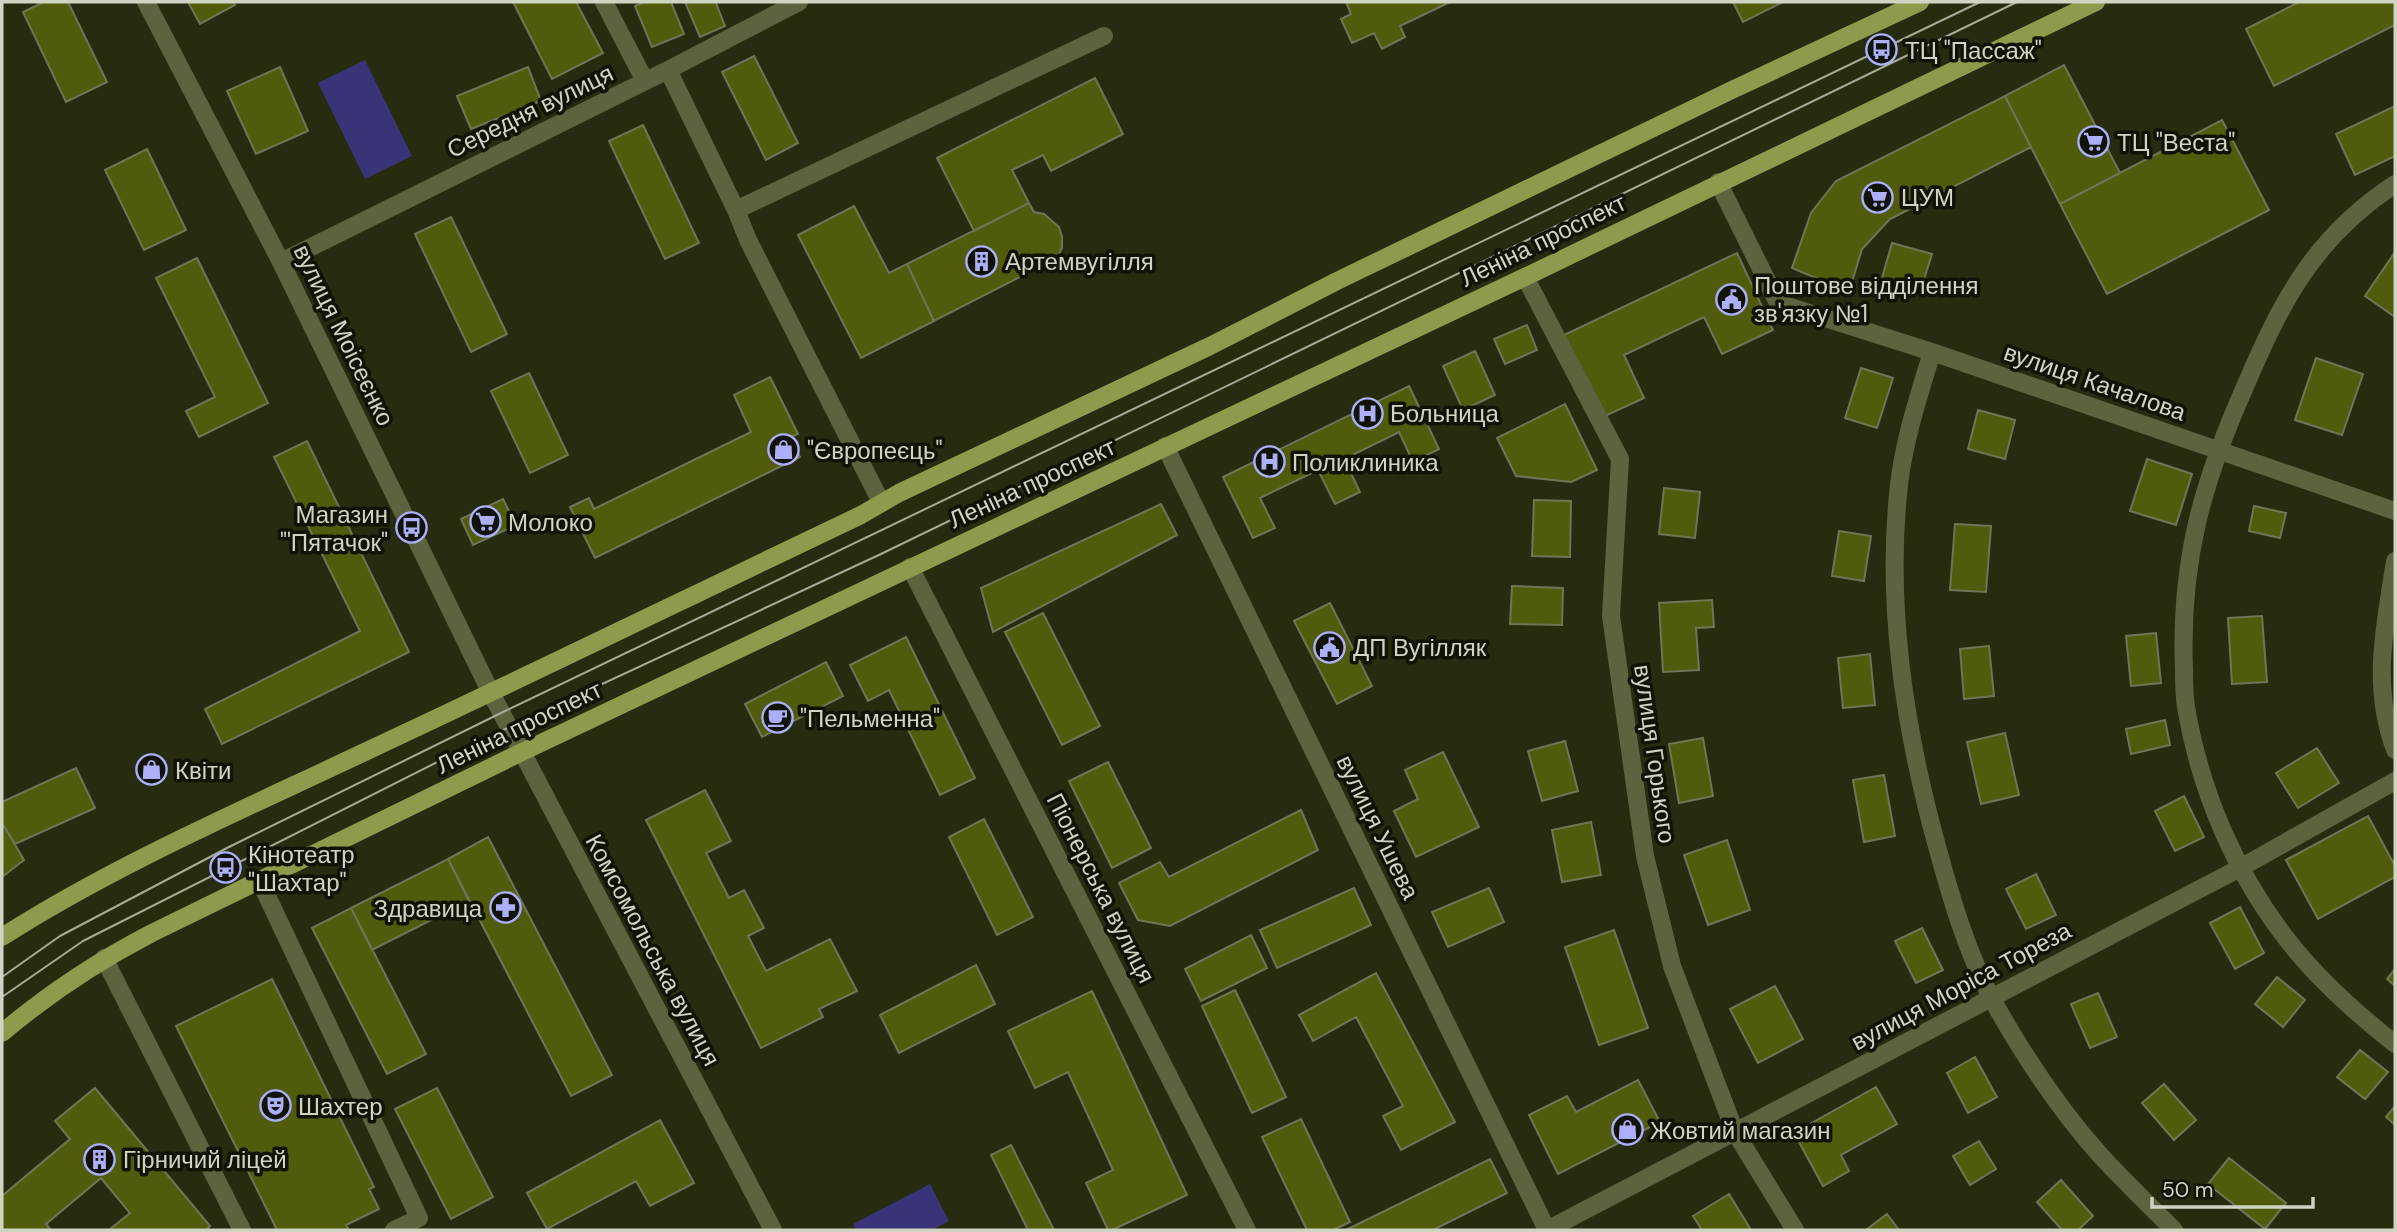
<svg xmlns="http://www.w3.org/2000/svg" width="2397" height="1232" viewBox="0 0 2397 1232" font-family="'DM Sans',sans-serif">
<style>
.green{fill:#393478}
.building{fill:#515b0c;stroke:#6f7557;stroke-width:2}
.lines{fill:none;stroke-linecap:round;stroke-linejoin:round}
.minor{stroke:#5c633e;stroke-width:18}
.major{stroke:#8e9b4d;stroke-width:18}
.tram{stroke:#a7ab98;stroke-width:2}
.labels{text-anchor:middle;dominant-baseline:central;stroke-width:7;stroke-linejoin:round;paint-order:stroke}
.poi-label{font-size:24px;fill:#d0d4c3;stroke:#111307;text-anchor:start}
.street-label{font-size:24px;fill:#d0d4c3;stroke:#111307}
</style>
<rect width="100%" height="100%" fill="#272c10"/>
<path class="green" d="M 365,60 L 412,156 L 365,179 L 318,83 Z
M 930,1184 L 949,1221 L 932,1230 L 856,1230 L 853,1224 Z"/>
<path class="building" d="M 44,2 L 68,2 L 107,82 L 66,102 L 23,12 Z
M 188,2 L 233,2 L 235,5 L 200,24 Z
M 513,2 L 576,2 L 603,53 L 552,79 Z
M 645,2 L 671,2 L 684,34 L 652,47 L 635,6 Z
M 685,2 L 718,2 L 716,3 L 725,26 L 700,37 Z
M 1346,2 L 1450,2 L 1400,26 L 1405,37 L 1382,49 L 1374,33 L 1352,43 L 1341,19 L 1351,14 Z
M 1733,2 L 1783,2 L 1743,22 Z
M 2299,2 L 2395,2 L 2395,25 L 2274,86 L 2246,29 Z
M 754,56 L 798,143 L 766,160 L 722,72 Z
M 2064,65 L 2120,173 L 2060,204 L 2005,96 Z
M 280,67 L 308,131 L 256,154 L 227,91 Z
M 528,67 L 541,101 L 471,129 L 457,96 Z
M 1095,78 L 1123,134 L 1051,171 L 1043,155 L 1012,170 L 1029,203 L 974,231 L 937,158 Z
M 2005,96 L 2031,147 L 1890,219 L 1862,249 L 1849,292 L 1792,268 L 1811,213 L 1836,181 Z
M 2395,106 L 2395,156 L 2355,175 L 2336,134 Z
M 2222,120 L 2269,210 L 2107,294 L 2060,204 Z
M 643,125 L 699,243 L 665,259 L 609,141 Z
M 147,149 L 186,230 L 144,250 L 105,170 Z
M 1029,203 L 1034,212 L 1044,214 L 1059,227 L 1062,237 L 1062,248 L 1057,258 L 934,321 L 907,264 Z
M 854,206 L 889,273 L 907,264 L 934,321 L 861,358 L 798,235 Z
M 451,217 L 507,334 L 471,352 L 415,234 Z
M 1892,243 L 1932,254 L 1921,289 L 1882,278 Z
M 2395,252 L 2395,317 L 2365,296 Z
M 1737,253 L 1773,330 L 1722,354 L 1704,317 L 1624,355 L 1644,398 L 1603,417 L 1564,335 Z
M 197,258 L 268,403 L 199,437 L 186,411 L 215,397 L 156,278 Z
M 1527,325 L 1537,350 L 1505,364 L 1494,339 Z
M 1475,351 L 1495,395 L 1463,410 L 1443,366 Z
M 2316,358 L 2363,374 L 2342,435 L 2295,420 Z
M 1861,368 L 1893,378 L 1877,428 L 1845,418 Z
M 529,373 L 568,455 L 530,473 L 491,391 Z
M 770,377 L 798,434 L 790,437 L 800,457 L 595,558 L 570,507 L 589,498 L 594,509 L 751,432 L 734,395 Z
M 1409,386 L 1439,449 L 1413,462 L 1399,432 L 1344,459 L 1360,492 L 1335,504 L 1318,470 L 1260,498 L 1275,528 L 1253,538 L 1223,477 Z
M 1565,404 L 1597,470 L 1571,482 L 1516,476 L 1497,438 Z
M 1978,410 L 2015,420 L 2005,459 L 1968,449 Z
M 307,441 L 409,652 L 222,744 L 205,709 L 360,631 L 274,457 Z
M 2147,459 L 2192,474 L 2176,525 L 2130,511 Z
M 1664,488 L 1700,492 L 1695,538 L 1659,534 Z
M 503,499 L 516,525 L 473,545 L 461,519 Z
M 1534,500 L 1571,501 L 1570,557 L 1532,556 Z
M 1161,504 L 1177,535 L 993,632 L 981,588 Z
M 2254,506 L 2286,513 L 2280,538 L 2249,531 Z
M 1955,524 L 1991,526 L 1986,592 L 1950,590 Z
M 1839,531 L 1871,536 L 1864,581 L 1832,576 Z
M 1512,586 L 1563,588 L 1562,625 L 1510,624 Z
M 1712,600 L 1714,627 L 1696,628 L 1699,670 L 1663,672 L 1659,603 Z
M 1330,603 L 1372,686 L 1337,704 L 1294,621 Z
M 1043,613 L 1100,726 L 1062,745 L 1005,632 Z
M 2262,616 L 2267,682 L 2232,684 L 2228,618 Z
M 2156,633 L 2161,683 L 2131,686 L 2126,636 Z
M 906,637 L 975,778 L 940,795 L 889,690 L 868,701 L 850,665 Z
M 1989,646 L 1994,696 L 1964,699 L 1960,649 Z
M 1870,654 L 1875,705 L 1843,708 L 1838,658 Z
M 826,662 L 843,696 L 762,737 L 745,704 Z
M 2165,720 L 2170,745 L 2131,754 L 2126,729 Z
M 2005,733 L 2019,795 L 1981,804 L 1967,742 Z
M 1703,738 L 1713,796 L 1679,803 L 1669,744 Z
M 1565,741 L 1578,791 L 1542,801 L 1528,751 Z
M 2317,748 L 2339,783 L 2298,808 L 2276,773 Z
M 1443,752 L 1479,827 L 1416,857 L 1394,811 L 1418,799 L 1405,770 Z
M 1108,762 L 1151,848 L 1112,868 L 1069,781 Z
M 76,768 L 95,808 L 15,844 L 2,823 L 2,802 Z
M 1884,775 L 1895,836 L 1864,842 L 1853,780 Z
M 705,790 L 731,841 L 706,853 L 729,898 L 744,890 L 764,928 L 748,936 L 766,971 L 830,939 L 857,991 L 819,1009 L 823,1017 L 761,1048 L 646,820 Z
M 2184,796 L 2204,837 L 2175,851 L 2155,811 Z
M 1301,810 L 1318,850 L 1170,926 L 1138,920 L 1119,883 L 1160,862 L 1169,877 Z
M 2368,816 L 2395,866 L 2395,877 L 2318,919 L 2286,860 Z
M 984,819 L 1033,917 L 997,935 L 949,837 Z
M 1591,822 L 1601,875 L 1562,882 L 1552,830 Z
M 4,826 L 24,860 L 2,877 L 2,828 Z
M 488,837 L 612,1075 L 571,1096 L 448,859 Z
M 1727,840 L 1750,910 L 1708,925 L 1684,855 Z
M 448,859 L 469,901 L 372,950 L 351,908 Z
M 2036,874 L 2056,915 L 2026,929 L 2006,889 Z
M 1354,888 L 1371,925 L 1277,968 L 1260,930 Z
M 1489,888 L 1504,922 L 1448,947 L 1432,912 Z
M 2240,907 L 2264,953 L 2235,969 L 2210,923 Z
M 351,908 L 426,1054 L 387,1074 L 312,928 Z
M 1922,928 L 1943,970 L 1916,983 L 1895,941 Z
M 1614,930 L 1648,1028 L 1599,1045 L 1565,947 Z
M 1251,935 L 1267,968 L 1201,1001 L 1185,969 Z
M 976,965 L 995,1004 L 899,1053 L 880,1015 Z
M 2395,969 L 2395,986 L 2387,979 Z
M 1376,973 L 1455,1122 L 1401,1150 L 1383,1116 L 1403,1106 L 1356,1017 L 1313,1041 L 1299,1015 Z
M 2277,977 L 2305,1000 L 2283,1027 L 2255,1004 Z
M 272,979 L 374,1187 L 369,1189 L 379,1209 L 346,1225 L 349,1230 L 277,1230 L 176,1026 Z
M 1775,986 L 1803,1039 L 1758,1063 L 1730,1009 Z
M 1235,990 L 1286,1097 L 1252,1113 L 1202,1006 Z
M 1092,991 L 1187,1195 L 1112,1230 L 1108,1230 L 1086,1183 L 1113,1170 L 1068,1072 L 1035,1088 L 1008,1031 Z
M 2098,993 L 2117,1037 L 2090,1048 L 2071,1004 Z
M 2360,1050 L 2388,1072 L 2365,1099 L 2337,1077 Z
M 1975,1057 L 1997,1097 L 1968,1113 L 1947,1073 Z
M 1638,1080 L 1660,1122 L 1558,1174 L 1529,1115 L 1567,1096 L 1576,1112 Z
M 2164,1084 L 2196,1120 L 2174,1140 L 2142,1103 Z
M 1876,1087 L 1897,1124 L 1841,1155 L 1849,1171 L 1823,1186 L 1794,1133 Z
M 95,1088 L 210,1226 L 206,1230 L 109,1230 L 130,1213 L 101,1178 L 46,1224 L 51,1230 L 2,1230 L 2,1196 L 70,1139 L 55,1121 Z
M 437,1088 L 493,1197 L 451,1219 L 395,1109 Z
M 2395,1106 L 2395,1125 L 2386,1117 Z
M 1301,1119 L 1350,1222 L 1333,1230 L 1307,1230 L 1262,1137 Z
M 660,1120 L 694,1183 L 650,1206 L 636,1181 L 547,1229 L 527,1193 Z
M 1979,1141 L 1996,1169 L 1970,1185 L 1953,1156 Z
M 1011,1145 L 1054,1230 L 1028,1230 L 991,1155 Z
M 2229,1158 L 2286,1203 L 2265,1229 L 2208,1184 Z
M 1490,1159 L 1507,1193 L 1433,1230 L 1346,1230 Z
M 2061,1180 L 2093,1216 L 2078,1230 L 2062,1230 L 2037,1202 Z
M 1729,1194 L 1751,1230 L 1702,1230 L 1693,1216 Z
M 1887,1214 L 1899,1230 L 1866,1230 Z"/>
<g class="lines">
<path class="minor" d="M 146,2 L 281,262 L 491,693 L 773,1230
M 604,2 L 645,81
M 668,70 L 736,210 L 748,240 L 881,502
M 1718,182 L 1778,303 L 1932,352 L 2395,511
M 2395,184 C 2314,237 2281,302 2244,389 C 2225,432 2208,476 2197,523 C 2186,571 2182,621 2184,670 C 2184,682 2184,695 2186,707 C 2200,791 2236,875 2289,942 C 2319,980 2357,1014 2395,1044
M 736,210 L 1104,36
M 281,262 L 668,70 L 799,2
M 1525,277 L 1620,459 L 1611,616 L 1645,856 L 1672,966 L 1735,1132 L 1795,1230
M 1932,352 C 1919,395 1904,440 1899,485 C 1885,608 1905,732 1938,850 C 1952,901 1967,952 1992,999 C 2022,1053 2058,1108 2100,1155 C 2124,1181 2149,1205 2174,1230
M 1165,446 L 1547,1230
M 2395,561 C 2385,627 2371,685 2395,750
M 910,567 L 1247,1230
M 260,881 L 419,1218 L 394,1230
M 104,958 L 242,1230
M 1547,1230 L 2240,868 L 2395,781"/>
<path class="major" d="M 2,937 C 116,864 247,808 369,750 C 534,673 697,593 861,515 L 899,493 L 1210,346 L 1337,281 L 1734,89 L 1920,2
M 2,1033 C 48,994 98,961 152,933 L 522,752 L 1525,277 L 2096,2"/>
<path class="tram" d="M 2,977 L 60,936 L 227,848 L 501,713 L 1980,2
M 2,997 L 83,941 L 469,746 L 881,554 L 2017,2"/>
</g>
<defs>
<symbol id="bus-ring" viewBox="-11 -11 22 22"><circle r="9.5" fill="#111307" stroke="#adaffb" stroke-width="1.5"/><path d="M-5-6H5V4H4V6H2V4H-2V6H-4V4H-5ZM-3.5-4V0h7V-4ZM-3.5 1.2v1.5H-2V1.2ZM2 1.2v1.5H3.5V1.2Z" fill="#adaffb"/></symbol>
<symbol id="supermarket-ring" viewBox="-11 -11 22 22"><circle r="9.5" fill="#111307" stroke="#adaffb" stroke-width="1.5"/><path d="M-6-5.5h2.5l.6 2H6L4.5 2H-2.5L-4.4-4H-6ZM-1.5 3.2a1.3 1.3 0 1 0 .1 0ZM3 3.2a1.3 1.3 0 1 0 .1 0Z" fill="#adaffb"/></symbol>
<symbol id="building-ring" viewBox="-11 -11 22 22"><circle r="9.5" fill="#111307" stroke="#adaffb" stroke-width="1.5"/><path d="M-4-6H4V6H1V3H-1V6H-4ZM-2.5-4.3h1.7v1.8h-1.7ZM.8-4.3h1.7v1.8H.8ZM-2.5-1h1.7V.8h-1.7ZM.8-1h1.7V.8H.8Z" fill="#adaffb"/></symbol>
<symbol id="civic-ring" viewBox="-11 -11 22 22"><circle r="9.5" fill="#111307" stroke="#adaffb" stroke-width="1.5"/><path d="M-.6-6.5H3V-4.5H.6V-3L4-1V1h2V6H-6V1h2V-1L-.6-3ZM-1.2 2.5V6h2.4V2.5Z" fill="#adaffb"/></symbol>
<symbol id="hospital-ring" viewBox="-11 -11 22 22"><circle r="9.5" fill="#111307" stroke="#adaffb" stroke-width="1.5"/><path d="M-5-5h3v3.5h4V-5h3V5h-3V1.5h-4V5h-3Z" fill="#adaffb"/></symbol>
<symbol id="shop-ring" viewBox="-11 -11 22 22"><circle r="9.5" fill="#111307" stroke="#adaffb" stroke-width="1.5"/><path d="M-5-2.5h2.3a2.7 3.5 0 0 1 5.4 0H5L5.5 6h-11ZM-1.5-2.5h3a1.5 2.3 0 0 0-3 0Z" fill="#adaffb"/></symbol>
<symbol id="cafe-ring" viewBox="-11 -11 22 22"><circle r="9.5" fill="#111307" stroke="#adaffb" stroke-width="1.5"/><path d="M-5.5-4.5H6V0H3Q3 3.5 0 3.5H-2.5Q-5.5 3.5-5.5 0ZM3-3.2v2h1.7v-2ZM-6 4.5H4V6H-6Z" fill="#adaffb"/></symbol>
<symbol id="pharmacy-ring" viewBox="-11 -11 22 22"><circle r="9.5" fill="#111307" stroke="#adaffb" stroke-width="1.5"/><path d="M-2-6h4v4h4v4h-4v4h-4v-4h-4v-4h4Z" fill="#adaffb"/></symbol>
<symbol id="theatre-ring" viewBox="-11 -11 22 22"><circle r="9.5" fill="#111307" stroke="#adaffb" stroke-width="1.5"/><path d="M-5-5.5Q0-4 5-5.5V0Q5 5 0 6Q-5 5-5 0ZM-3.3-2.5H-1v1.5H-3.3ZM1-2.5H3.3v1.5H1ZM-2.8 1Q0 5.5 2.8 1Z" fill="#adaffb"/></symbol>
</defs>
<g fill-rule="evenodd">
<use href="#bus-ring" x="1864" y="32" width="35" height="35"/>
<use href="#supermarket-ring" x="2076" y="124" width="35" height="35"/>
<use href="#supermarket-ring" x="1860" y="180" width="35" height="35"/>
<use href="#building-ring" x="964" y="244" width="35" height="35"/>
<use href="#civic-ring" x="1714" y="282" width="35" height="35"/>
<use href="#hospital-ring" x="1350" y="396" width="35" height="35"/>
<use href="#shop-ring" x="766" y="432" width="35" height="35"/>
<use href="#hospital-ring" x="1252" y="444" width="35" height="35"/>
<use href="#supermarket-ring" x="468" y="504" width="35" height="35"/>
<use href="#bus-ring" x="394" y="510" width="35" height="35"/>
<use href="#civic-ring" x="1312" y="630" width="35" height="35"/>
<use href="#cafe-ring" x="760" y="700" width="35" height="35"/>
<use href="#shop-ring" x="134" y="752" width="35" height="35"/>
<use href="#bus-ring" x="208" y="850" width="35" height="35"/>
<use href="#pharmacy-ring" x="488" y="890" width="35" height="35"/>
<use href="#theatre-ring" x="258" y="1088" width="35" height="35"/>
<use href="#shop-ring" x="1610" y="1112" width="35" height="35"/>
<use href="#building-ring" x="82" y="1142" width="35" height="35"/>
</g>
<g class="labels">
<g class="poi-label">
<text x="1905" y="50">ТЦ "Пассаж"</text>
<text x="2117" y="142">ТЦ "Веста"</text>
<text x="1901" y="197">ЦУМ</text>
<text x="1005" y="261">Артемвугілля</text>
<text x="1754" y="285">Поштове відділення<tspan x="1754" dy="28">зв'язку №1</tspan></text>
<text x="1390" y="413">Больница</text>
<text x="807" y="450">"Європеєць"</text>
<text x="1292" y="462">Поликлиника</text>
<text x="388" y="514" text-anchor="end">Магазин<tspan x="388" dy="28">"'Пятачок"</tspan></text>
<text x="508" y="522">Молоко</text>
<text x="1353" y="647">ДП Вугілляк</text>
<text x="800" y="718">"Пельменна"</text>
<text x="175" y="770">Квіти</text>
<text x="248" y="854">Кінотеатр<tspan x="248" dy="28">"Шахтар"</tspan></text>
<text x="482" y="908" text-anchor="end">Здравица</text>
<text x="298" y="1106">Шахтер</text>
<text x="1650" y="1130">Жовтий магазин</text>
<text x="123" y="1159">Гірничий ліцей</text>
</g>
<g class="street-label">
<text transform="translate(530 111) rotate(-26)">Середня вулиця</text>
<text transform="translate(1543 240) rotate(-26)">Леніна проспект</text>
<text transform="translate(344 335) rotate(64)">вулиця Моісеєнко</text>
<text transform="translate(2095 382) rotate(19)">вулиця Качалова</text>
<text transform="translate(1032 483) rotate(-25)">Леніна проспект</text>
<text transform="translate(519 727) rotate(-26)">Леніна проспект</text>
<text transform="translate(1655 754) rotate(82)">вулиця Горького</text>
<text transform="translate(1378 827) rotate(64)">вулиця Ушева</text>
<text transform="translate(1101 888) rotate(63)">Піонерська вулиця</text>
<text transform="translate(653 950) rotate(62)">Комсомольська вулиця</text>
<text transform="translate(1961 986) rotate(-28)">вулиця Моріса Тореза</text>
</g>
</g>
<rect width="2397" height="1232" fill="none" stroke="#d0d4c3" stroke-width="7"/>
<path d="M2152 1197v10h161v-10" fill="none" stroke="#d0d4c3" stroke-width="3.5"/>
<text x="2162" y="1197" font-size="21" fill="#d0d4c3" stroke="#111307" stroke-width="5" paint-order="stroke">50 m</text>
</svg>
